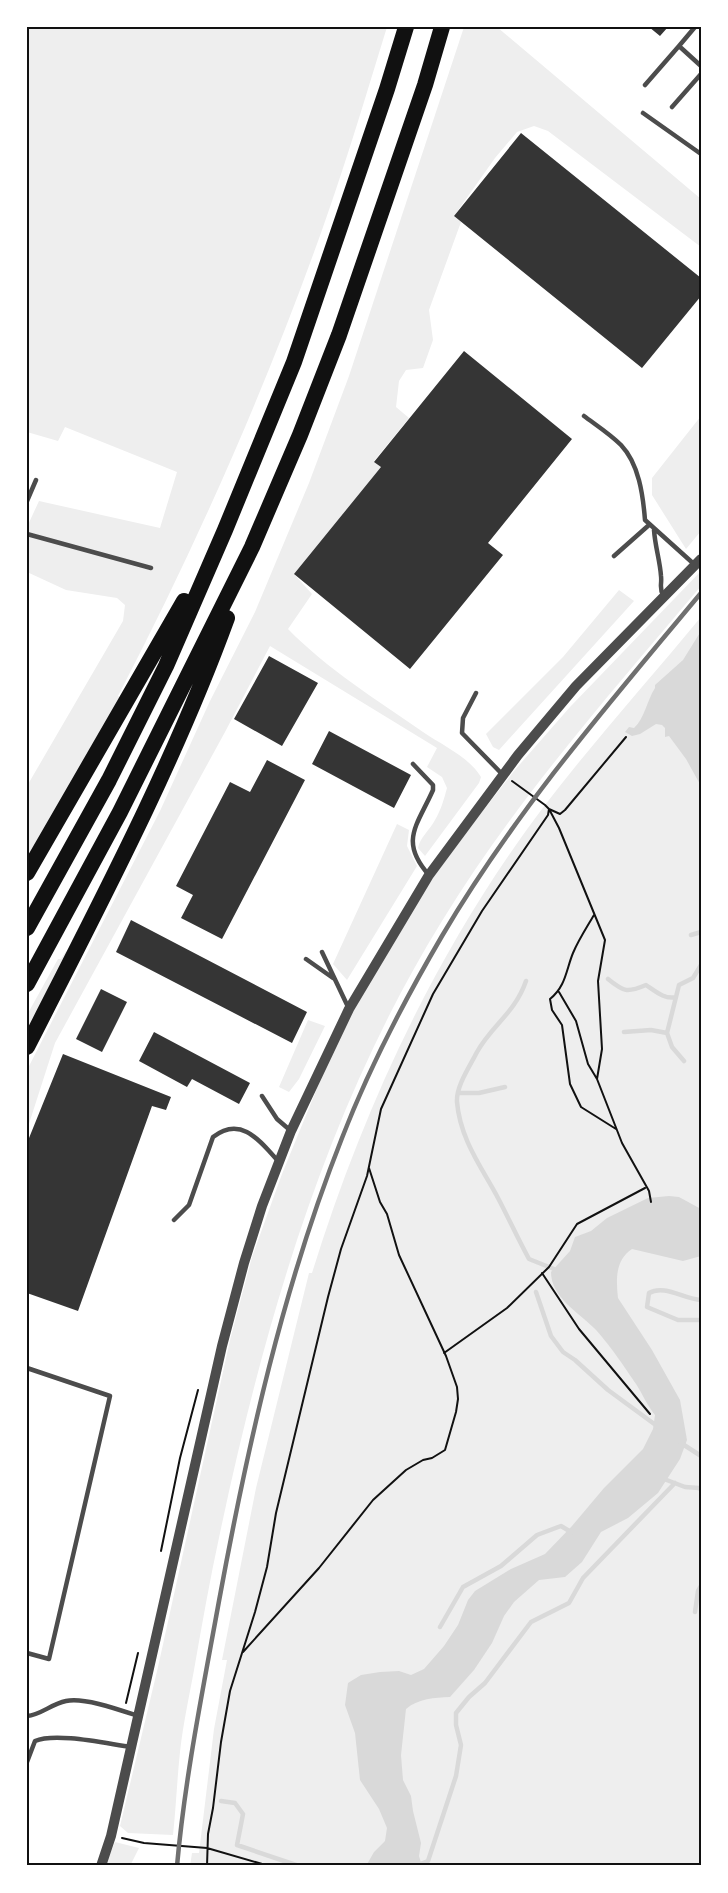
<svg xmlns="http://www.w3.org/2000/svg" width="728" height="1893" viewBox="0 0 728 1893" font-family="'Fira Sans',sans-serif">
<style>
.green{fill:#eee}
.water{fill:#d9d9d9}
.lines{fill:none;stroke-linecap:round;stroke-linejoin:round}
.stream{stroke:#d9d9d9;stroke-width:4.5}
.building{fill:#353535}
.path{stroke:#111;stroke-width:2}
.service{stroke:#4c4c4c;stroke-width:4.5}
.tertiary{stroke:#4c4c4c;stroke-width:10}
.motorway{stroke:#111;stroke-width:16}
.rail{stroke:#707070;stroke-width:4.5}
.neatline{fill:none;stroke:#111;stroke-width:2}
</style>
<rect width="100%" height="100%" fill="#fff"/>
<path class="green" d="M 27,27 L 387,27 C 366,95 346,163 322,230 C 265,390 196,546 118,696 L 122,699 L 27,863 L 27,786 L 123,621 L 125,605 L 117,598 L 66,590 L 27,572 L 27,527 L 39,501 L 160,528 L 177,472 L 65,427 L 58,441 L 27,432 Z
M 464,27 L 497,27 L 701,199 L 701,247 L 548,131 L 534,126 L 517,132 L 495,158 L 454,216 L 461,222 L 429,310 L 433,340 L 423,368 L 406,370 L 399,381 L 396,407 L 409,418 L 374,461 L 381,467 L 294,574 L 312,594 L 288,629 C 327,669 377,700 423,732 C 442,745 469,757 481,777 L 479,783 L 425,856 L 418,848 C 420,837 430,830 435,820 C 441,810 444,799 447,788 L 442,777 L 427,767 L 437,748 L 270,646 L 225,732 L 55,1043 L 27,1130 L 27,1070 L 160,811 L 210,701 L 255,612 L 309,483 L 349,376 Z
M 701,416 L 701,531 L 686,549 L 652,495 L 652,478 Z
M 701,571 L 701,586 C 610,694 516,800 442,921 C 327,1107 265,1321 220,1533 C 210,1579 202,1624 194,1670 C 189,1697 183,1725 180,1752 C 177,1780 176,1808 173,1835 L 128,1833 L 120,1826 L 158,1667 L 230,1340 L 252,1257 L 282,1174 L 327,1064 L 360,997 L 429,883 L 475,821 L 514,771 L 570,707 Z
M 619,590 L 634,601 L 499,750 L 493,747 L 486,734 L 563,657 Z
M 701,617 L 701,1866 L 190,1866 L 192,1853 L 199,1853 L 214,1729 L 227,1660 L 222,1660 L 256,1488 L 309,1273 L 312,1273 C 364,1106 438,946 545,805 C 594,741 649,680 701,617 Z
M 397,824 L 409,830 L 407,846 L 417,866 L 347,980 L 333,964 Z
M 66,951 L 67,952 L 27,1030 L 27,1015 L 58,959 L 61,959 Z
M 308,1020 L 325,1026 L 299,1079 L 289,1092 L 279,1087 Z
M 115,1842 L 139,1848 L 130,1866 L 105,1866 Z"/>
<path class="water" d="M 701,631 L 701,786 L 686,759 L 669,736 L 665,737 L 665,728 L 662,725 L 656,724 L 640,734 L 632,736 L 625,732 L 629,727 L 634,728 C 645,718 647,700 655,688 L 655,685 L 683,660 Z
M 669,1196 L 679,1197 L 701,1209 L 701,1256 L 683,1261 L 632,1249 C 615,1260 616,1280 618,1298 L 652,1350 L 680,1400 L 687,1440 L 680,1459 L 658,1493 L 628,1518 L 601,1532 L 582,1562 L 565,1577 L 539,1580 L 514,1602 L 504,1616 L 492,1643 L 474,1670 L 450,1697 C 434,1698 419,1698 406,1709 L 401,1755 L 403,1780 L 411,1796 L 413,1811 L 421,1843 L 419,1856 L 422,1866 L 366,1866 L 374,1852 L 385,1841 L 387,1828 L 379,1809 L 360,1780 L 355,1733 L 345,1705 L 348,1683 L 361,1675 L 380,1672 L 399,1671 L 411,1675 L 424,1669 L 444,1646 L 458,1625 L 468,1600 L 475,1591 L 511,1569 L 545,1554 L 572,1526 L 604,1488 L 643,1449 L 653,1429 L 655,1415 C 647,1405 643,1395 636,1384 C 626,1369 607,1341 594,1328 C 578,1312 551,1297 551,1272 L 570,1251 L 575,1237 L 591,1231 L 607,1218 L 648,1198 Z"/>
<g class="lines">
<path class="stream" d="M 691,935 L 701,932
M 608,979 C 624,992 627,993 646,985 C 655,991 665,1000 676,997
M 526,981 C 515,1013 492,1025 477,1052 C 470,1066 456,1086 457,1102 C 460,1139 482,1168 498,1198 C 509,1219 518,1239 529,1259 L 554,1269
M 624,1032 L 651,1030 L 667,1033
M 684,1061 L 672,1047 L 667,1033 L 679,985 L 693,978 L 701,965
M 459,1093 L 479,1093 L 505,1087
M 536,1292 L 551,1336 L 563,1352 L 575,1360 L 608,1390 L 657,1426
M 701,1300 C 684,1299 664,1284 649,1293 L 647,1307 L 678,1320 L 701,1320
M 681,1443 L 701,1456
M 664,1479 L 685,1487 L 699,1488 L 701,1490
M 695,1612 L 698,1591 L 701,1586
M 440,1627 L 463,1587 L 501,1566 L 537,1535 L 561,1526 L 571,1532
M 221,1801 L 235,1803 L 243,1814 L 237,1845 L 299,1866
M 415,1866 L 428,1861 L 456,1776 L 461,1745 L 456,1725 L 456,1713 L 469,1697 L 485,1683 L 531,1622 L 569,1603 L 583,1578 L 675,1483"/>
</g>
<path class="building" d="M 649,27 L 668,27 L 660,36 Z
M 521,133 L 701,278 L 701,296 L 642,368 L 454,216 Z
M 464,351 L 572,439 L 488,543 L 503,555 L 410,669 L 294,574 L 381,467 L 374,462 Z
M 269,656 L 318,683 L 282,746 L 234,719 Z
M 329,731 L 411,775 L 394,808 L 312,764 Z
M 267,760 L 305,780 L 222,939 L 181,918 L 193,895 L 176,886 L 230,782 L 250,792 Z
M 131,920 L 307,1012 L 292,1043 L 116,952 Z
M 101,989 L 127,1002 L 102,1052 L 76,1039 Z
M 154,1032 L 250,1083 L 239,1104 L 192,1079 L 187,1087 L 139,1061 Z
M 63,1054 L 171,1097 L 166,1110 L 152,1106 L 78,1311 L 27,1293 L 27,1143 Z"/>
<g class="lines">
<path class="path" d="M 549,809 L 559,828 L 605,940 L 598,981 L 602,1049 L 597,1079 L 622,1143 L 649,1191 L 651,1202
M 549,809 L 560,814 L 565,810 L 626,737
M 594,915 C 587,927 579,939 573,953 C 566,970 566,986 550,999 L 552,1010 L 562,1025 L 570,1084 L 581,1107 L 616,1129
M 559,992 L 576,1021 L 588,1064 L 597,1079
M 542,1273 L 579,1329 L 650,1414
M 444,1353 L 507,1308 L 549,1267 L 577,1224 L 645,1188
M 161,1551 L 180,1458 L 198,1390
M 243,1652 L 319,1568 L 373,1500 L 406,1470 L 423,1460 L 432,1458 L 445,1450 L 456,1412 L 458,1399 L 457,1387 L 446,1356 L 399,1255 L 387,1214 L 380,1202 L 369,1168
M 126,1703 L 138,1653
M 122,1838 L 144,1843 L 207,1848 L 269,1866
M 207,1866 L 208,1834 L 213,1808 L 221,1742 L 230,1691 L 255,1612 L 267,1567 L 276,1513 L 328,1297 L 341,1249 L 367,1176 L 381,1109 L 433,994 L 482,911 L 548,815 L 549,809 L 545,805 L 512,781"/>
<path class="service" d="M 695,27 L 679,46 L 701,66
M 645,85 L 679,46
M 672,107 L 701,74
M 643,113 L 701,154
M 584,416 C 596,425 610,434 621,445 C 639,464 643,495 645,520 L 695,565
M 27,501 L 36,480
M 654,530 C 655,546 660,561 661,576 C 662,584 659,588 663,595
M 27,534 L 151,568
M 614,556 L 649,525
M 476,693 L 463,718 L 462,733 L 503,775
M 413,764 L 433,785 L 433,790 C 417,826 399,841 429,875
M 322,952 L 349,1009
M 306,959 L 333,978
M 262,1096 L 277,1119 L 291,1131
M 174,1220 L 189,1205 L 213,1137 C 241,1115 260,1141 278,1161
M 27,1368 L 110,1396 L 49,1659 L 27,1653
M 27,1716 C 41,1715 51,1704 66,1701 C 84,1697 120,1710 138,1716
M 27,1762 L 35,1741 C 56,1732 108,1744 131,1747"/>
<path class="tertiary" d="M 101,1866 L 111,1836 L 222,1346 L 244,1263 L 262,1206 L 291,1131 L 349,1009 L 429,875 L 518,755 L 576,686 L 701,559"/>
<path class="motorway" d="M 27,873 L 184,601
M 27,928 L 109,780 L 166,666 L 225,530 L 294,362 L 387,89 L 406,27
M 27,984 L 120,812 L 252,547 L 300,435 L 339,335 L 425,85 L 442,27
M 27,1047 C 98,907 173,766 227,618"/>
<path class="rail" d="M 177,1866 C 185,1777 203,1689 219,1601 C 248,1444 283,1287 342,1138 C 369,1068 404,1001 442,936 C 515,812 609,703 701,593"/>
</g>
<rect width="728" height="1893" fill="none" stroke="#ffffff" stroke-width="57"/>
<rect x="28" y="28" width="672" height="1836" class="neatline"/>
</svg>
